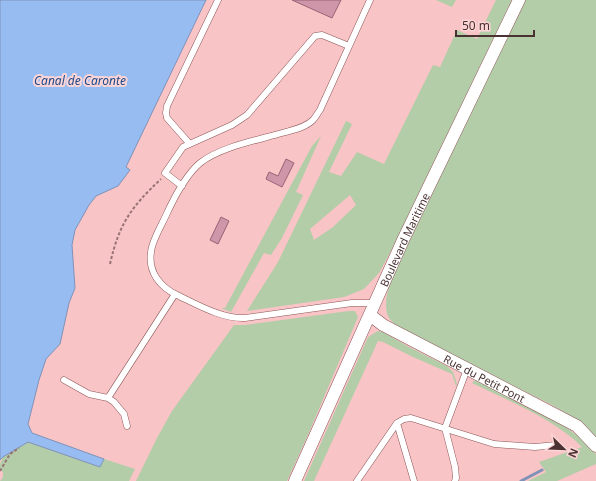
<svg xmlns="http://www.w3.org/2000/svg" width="596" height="481" viewBox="0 0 596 481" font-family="'Noto Sans',sans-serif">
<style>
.green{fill:#b2cda8;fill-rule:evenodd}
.water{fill:#97bcf2;stroke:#8092b8}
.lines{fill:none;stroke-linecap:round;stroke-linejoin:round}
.stream{stroke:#8092b8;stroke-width:3}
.building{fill:#cf95a8;stroke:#996376}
.service-casing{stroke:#8d5658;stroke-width:7}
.minor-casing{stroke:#8d5658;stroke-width:13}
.path{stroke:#987374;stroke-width:2;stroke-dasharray:3 2;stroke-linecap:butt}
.service{stroke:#fff;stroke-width:6}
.minor{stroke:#fff;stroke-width:12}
.labels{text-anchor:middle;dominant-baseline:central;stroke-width:4;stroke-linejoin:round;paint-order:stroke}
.street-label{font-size:11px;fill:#4a3132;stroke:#fdd5d6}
.water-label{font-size:12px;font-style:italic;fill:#1b4989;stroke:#fdd5d6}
</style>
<rect width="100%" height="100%" fill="#f8c4c5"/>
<path class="green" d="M 436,0 L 456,0 L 452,7 Z
M 496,0 L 512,0 L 391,251 L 379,273 L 364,289 L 344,297 L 247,311 L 278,262 L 346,121 L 352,124 L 329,172 L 341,176 L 357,152 L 384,164 L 433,65 L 440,67 L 457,30 L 477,39 ZM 350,195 L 356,205 L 333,227 L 314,240 L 310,229 Z
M 525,0 L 596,0 L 596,437 C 583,423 568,414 552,405 L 401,330 C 397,326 390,321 388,316 C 380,295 398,266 406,247 Z
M 321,136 L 296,192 L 303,195 L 282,238 L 271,255 L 264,253 L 231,312 L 221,308 L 225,308 L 312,146 Z
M 349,311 L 355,311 L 358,317 L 307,437 L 287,481 L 136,481 L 157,438 L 172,411 L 234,325 L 245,325 Z
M 378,331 L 383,332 L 409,347 L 447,366 L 453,372 L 457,384 L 456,386 L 452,374 L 413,357 L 383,342 L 378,341 L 314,481 L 304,481 L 368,337 Z
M 475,380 L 561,423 C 568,429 594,446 596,455 C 596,458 596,462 596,464 L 557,481 L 528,481 L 546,472 L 539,462 L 582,447 C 555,419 507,400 472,383 Z
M 28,442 L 100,467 L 104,459 L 135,469 L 129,481 L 0,481 L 3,477 L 3,472 L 0,470 L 0,464 L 3,457 Z"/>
<path class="water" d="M 0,0 L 206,0 L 126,167 L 130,170 L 118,186 L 96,196 L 89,205 L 75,230 L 72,245 L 75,288 L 69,303 L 60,344 L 46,359 L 39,380 L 28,424 L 32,433 L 104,459 L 100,467 L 28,442 L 3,457 L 0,460 Z"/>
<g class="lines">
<path class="stream" d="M 521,481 L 542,470"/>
</g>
<path class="building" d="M 292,0 L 341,0 L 332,18 Z
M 286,159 L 294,163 L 282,187 L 266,179 L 269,172 L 278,176 Z
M 221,217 L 229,221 L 218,244 L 210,240 Z"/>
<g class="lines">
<defs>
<path id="service" d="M 370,0 L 320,110 C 317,114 315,118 313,120 C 305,128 292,130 282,133 C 258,140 220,147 200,163 C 186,175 176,194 168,211 C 163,223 152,240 151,252 C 148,272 160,287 177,295 C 198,305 222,319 245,318 L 352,303 L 375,303
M 189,143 L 167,118 L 166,113 L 167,106 L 218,0
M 182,186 L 165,173 L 183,147 L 232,125 L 247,115 L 315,36 L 322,35 L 349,46
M 64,380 L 89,394 L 108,398 L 114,402 L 124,414 L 127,426
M 108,398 L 175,294
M 397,423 L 414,481
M 357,481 L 397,423 L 404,419 L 411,418 L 494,444 L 535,447 L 556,445
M 455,481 L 456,478 L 455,467 L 445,428 L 467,369"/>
<g id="minor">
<path id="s1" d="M 370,315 L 383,325 L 577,426 L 596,446"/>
<path id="s2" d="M 295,481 L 404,238 L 519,0"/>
</g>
</defs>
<use href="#service" class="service-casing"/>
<use href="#minor" class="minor-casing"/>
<path class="path" d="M 110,264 C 119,224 131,207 161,179
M 0,471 L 10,454 L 19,448"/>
<use href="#service" class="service"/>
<use href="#minor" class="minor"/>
</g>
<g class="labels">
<g class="street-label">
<text stroke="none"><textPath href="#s2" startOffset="265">Boulevard Maritime</textPath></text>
<text stroke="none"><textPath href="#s1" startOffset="131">Rue du Petit Pont</textPath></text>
</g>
<g class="water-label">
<text x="80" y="80">Canal de Caronte</text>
</g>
</g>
<g transform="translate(564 449) rotate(113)" stroke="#fdd5d6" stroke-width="3" paint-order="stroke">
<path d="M0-3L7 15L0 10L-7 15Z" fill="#4a3132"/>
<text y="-6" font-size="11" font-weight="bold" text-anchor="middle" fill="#4a3132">N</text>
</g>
<path d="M456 30v6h78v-6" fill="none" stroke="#4a3132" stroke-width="2"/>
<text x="462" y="30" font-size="12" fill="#4a3132" stroke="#fdd5d6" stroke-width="3" paint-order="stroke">50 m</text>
</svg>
